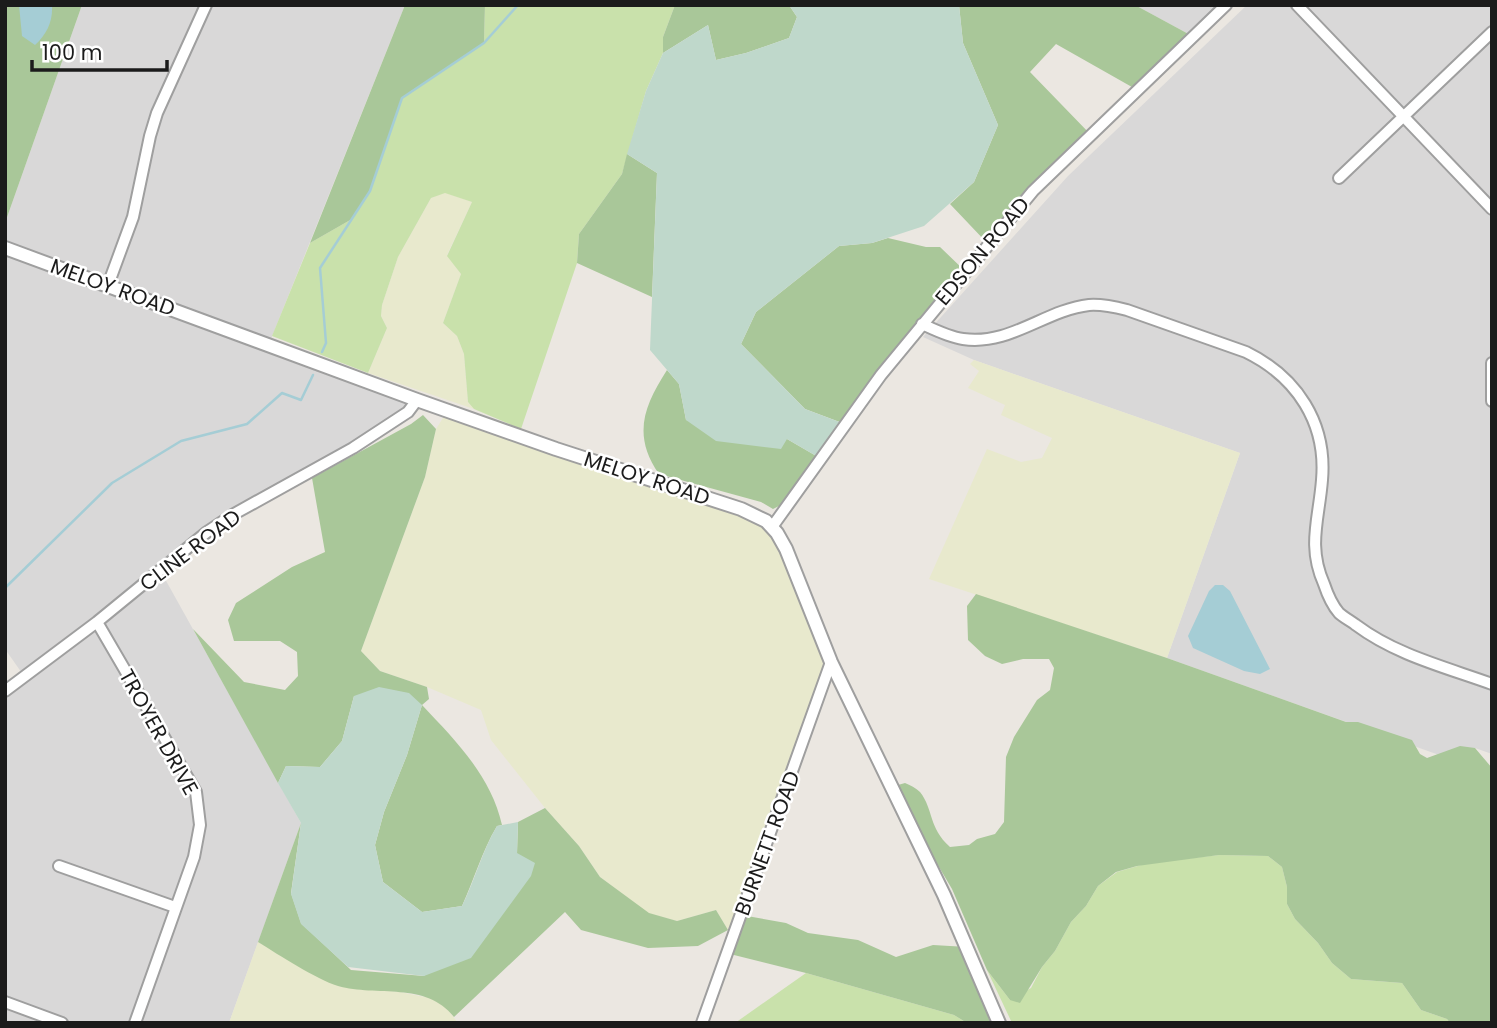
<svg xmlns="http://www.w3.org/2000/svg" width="1497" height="1028" viewBox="0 0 1497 1028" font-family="Poppins,sans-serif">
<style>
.residential{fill:#d9d8d8}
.farmland{fill:#e8e9cd}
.grass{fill:#c9e1ab}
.forest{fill:#a9c799}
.wetland{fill:#bfd8cb}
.water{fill:#a5cdd5}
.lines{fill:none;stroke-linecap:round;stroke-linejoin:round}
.stream{stroke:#a5cdd5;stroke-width:2.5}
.minor-casing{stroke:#9f9f9f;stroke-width:14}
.tertiary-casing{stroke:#9f9f9f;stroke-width:16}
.minor{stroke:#fff;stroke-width:10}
.tertiary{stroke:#fff;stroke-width:12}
.labels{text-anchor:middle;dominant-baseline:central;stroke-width:5;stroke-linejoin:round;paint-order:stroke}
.street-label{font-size:21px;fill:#1b1b1b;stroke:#fff}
</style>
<rect width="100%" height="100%" fill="#ebe7e1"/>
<path class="residential" d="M 82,5 L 405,5 L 269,344 L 420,401 L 207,532 L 160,570 L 301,823 L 229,1023 L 5,1023 L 5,691 L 24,676 L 5,649 L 5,223 Z
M 1135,5 L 1226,5 L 1194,37 Z
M 1247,5 L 1492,5 L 1492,754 L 1475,748 L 1456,761 L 1167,658 L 1240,453 L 974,360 L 923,337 L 1068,176 Z"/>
<path class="farmland" d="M 445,192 L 472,202 L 447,255 L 461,274 L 443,323 L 457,336 L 464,354 L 468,402 L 474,409 L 368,373 L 387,328 L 381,316 L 382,305 L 398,257 L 431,198 Z
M 974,360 L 1240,453 L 1167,658 L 929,579 L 987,449 L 1021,462 L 1042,458 L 1052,438 L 1001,415 L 1005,405 L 968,388 L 979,371 L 970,364 Z
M 448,410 L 685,489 L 772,527 L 831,662 L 737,912 L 728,930 L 716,910 L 677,921 L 649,914 L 600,877 L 579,846 L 545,808 L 491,740 L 481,710 L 427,687 L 380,671 L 361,651 L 425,477 L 436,429 Z
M 258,942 L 338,986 L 400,992 L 430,998 L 445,1006 L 458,1023 L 229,1023 Z"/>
<path class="grass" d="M 485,5 L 675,5 L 663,37 L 663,53 L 646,91 L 622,174 L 579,234 L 577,263 L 521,429 L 474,409 L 468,402 L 464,354 L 457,336 L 443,323 L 461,274 L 447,256 L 472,202 L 445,193 L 431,198 L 398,257 L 382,305 L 381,316 L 387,328 L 368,373 L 272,336 L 310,243 L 352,219 L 370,191 L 402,98 L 484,43 Z
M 1219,855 L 1268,856 L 1282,867 L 1287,887 L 1287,904 L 1295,919 L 1318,943 L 1332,963 L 1351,979 L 1402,983 L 1421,1010 L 1447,1019 L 1450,1023 L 1012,1023 L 987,970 L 1010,1000 L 1031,988 L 1042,967 L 1055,951 L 1071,922 L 1086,906 L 1098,886 L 1117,872 L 1148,863 Z
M 806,973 L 954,1015 L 967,1023 L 735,1023 Z"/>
<path class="forest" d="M 5,5 L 82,5 L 5,223 Z
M 405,5 L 485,5 L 484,43 L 402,98 L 370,191 L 352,219 L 310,243 Z
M 675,5 L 789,5 L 797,17 L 789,38 L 746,53 L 716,60 L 708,25 L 663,53 L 663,37 Z
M 959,5 L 1135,5 L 1194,37 L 1139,91 L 1056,44 L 1030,72 L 1091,135 L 988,244 L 950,204 L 974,182 L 998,125 L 963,43 Z
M 627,154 L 657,173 L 652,297 L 577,263 L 579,234 L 622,174 Z
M 888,238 L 926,247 L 940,247 L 965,271 L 845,424 L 805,409 L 741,344 L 756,312 L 839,246 L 872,243 Z
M 667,370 L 679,384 L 686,420 L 787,439 L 818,457 L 785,503 L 773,509 L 761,502 L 659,474 C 632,435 644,406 667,370 Z
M 423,415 L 436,429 L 425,477 L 361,651 L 380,671 L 427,687 L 429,699 L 422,705 C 456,741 491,776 502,825 L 497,826 C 482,851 474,880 462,906 L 422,912 L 383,882 L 375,845 L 384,812 L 407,755 L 422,705 L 354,696 L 342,741 L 320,767 L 286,766 L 278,783 L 193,629 L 244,682 L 285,690 L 298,676 L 297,652 L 280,641 L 234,641 L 228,620 L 236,603 L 292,567 L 325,552 L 312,478 L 411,424 Z
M 976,594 L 1167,658 L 1346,722 L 1358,722 L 1412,740 L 1420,754 L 1427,758 L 1460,746 L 1475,748 L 1492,768 L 1492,1023 L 1450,1023 L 1447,1019 L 1421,1010 L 1402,983 L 1351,979 L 1332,963 L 1318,943 L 1295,919 L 1287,904 L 1287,887 L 1282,867 L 1268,856 L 1219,855 L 1137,866 L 1116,872 L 1098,886 L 1086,906 L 1071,922 L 1055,951 L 1042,967 L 1020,1003 L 1010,1000 L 987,970 L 952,889 L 923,840 L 898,785 L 905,783 C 910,785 916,788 920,792 C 934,810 928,827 950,847 L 969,845 L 977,839 L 995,834 L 1004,822 L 1006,757 L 1014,737 L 1037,700 L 1050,690 L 1054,668 L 1049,659 L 1023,659 L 1002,664 L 985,656 L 968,640 L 967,606 Z
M 545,808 L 579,846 L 600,877 L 649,913 L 677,921 L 716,910 L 728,930 L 698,946 L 648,948 L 581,930 L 565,912 L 454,1017 C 426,981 377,997 338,986 C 316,979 279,955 258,942 L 301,823 L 291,893 L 301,923 L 351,970 L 424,976 L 517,854 L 518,822 Z
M 747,916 L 786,923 L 808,933 L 858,940 L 896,957 L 933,945 L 967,947 L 999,1023 L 967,1023 L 954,1015 L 806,973 L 730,954 Z"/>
<path class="wetland" d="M 789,5 L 959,5 L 963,43 L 998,125 L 974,182 L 924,226 L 872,243 L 839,246 L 756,312 L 741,344 L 805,409 L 842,423 L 818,457 L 787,439 L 781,449 L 716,441 L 686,420 L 679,384 L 650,350 L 657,173 L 627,154 L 646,91 L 663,53 L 708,25 L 716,60 L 746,53 L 789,38 L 797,17 Z
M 379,687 L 409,693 L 422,705 L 407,755 L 384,812 L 375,845 L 383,882 L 422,912 L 462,906 C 475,880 482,851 497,826 L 518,822 L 517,853 L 535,863 L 531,876 L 471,958 L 424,976 L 348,967 L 301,924 L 291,894 L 301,823 L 278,783 L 286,766 L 320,767 L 342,741 L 354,696 Z"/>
<path class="water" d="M 19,5 L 52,5 C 53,21 47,34 35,45 L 22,36 Z
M 1215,585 L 1223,585 L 1230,591 L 1270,669 L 1260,674 L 1244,671 L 1193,648 L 1188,636 L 1209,591 Z"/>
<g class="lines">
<path class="stream" d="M 322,352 L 326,343 L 320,268 L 370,191 L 402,98 L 484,43 L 518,5
M 5,588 L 112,483 L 181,441 L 247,424 L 282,393 L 301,400 L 313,375"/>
<defs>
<path id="minor" d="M 1297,5 L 1492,209
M 1339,178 L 1492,32
M 108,285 L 133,217 L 150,136 L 157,113 L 206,5
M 922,324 C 935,330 949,337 963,339 C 1010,346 1045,310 1089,305 C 1102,304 1115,307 1127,310 L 1246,352 C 1297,377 1327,423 1322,480 C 1319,519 1307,546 1324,584 C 1327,593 1332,605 1339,613 C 1343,617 1351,621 1356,625 C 1396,655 1445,667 1492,684
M 1492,363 L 1492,401
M 772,527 L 881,375 L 1033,191 L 1226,5
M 97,622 L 196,792 L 200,825 L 194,857 L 135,1023
M 5,691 L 97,622 L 207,532 L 234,514 L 353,448 L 408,412 L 417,400
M 59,866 L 175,907
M 5,1002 L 62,1023
M 702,1023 L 831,662"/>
<path id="tertiary" d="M 5,248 L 417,400 L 556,449 L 741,509 L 766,521 L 777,533 L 786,549 L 831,662 L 944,895 L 999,1023"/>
</defs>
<use href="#minor" class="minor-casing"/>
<use href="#tertiary" class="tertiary-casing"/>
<use href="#minor" class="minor"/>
<use href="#tertiary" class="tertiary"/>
</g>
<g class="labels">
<g class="street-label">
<text transform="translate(982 251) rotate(-50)">EDSON ROAD</text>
<text transform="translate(113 287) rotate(20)">MELOY ROAD</text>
<text transform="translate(647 478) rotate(18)">MELOY ROAD</text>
<text transform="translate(190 550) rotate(-37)">CLINE ROAD</text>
<text transform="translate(159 732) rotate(61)">TROYER DRIVE</text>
<text transform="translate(767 843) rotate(-70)">BURNETT ROAD</text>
</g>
</g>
<rect width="1497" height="1028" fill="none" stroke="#1b1b1b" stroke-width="14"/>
<path d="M32 60v10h135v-10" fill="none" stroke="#1b1b1b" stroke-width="3.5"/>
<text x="42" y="60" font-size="21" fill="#1b1b1b" stroke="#ffffff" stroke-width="5" paint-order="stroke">100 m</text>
</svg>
